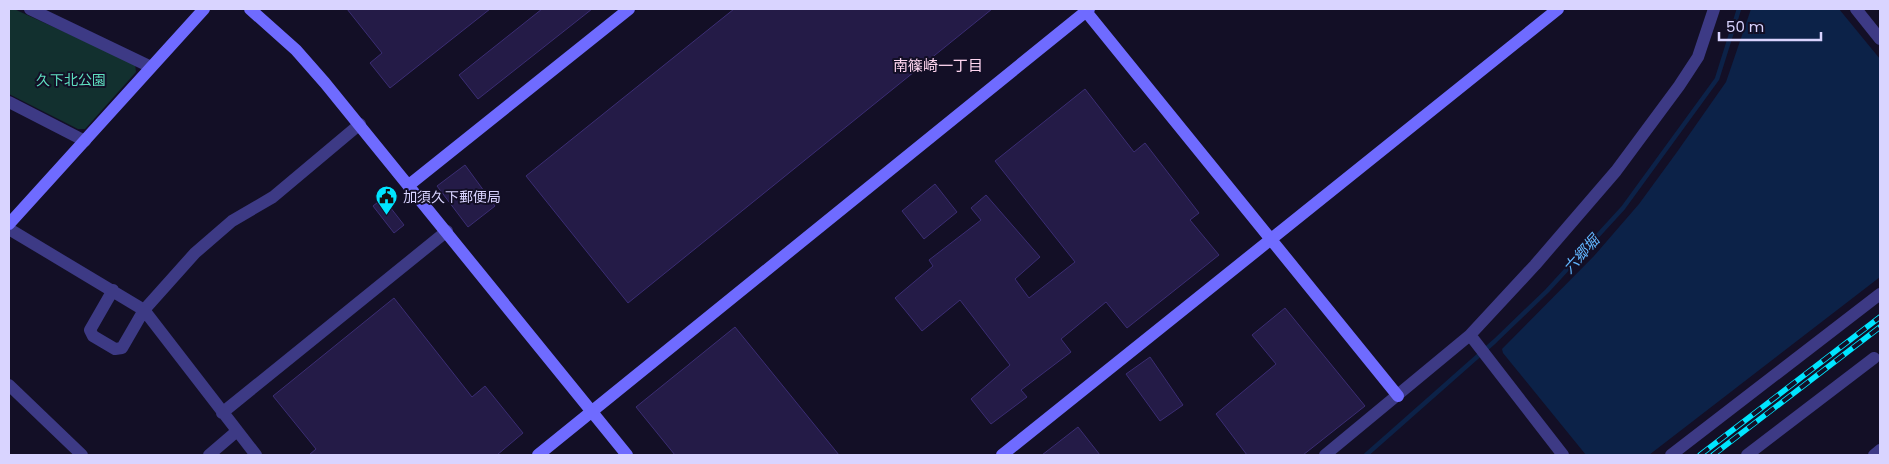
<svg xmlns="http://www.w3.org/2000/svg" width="1889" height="464" viewBox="0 0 1889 464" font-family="Poppins,'Noto Sans JP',sans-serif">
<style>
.green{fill:#12302f}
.water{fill:#0c2248}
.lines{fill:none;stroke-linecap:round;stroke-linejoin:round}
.stream{stroke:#0c2248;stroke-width:4.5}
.building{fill:#241b47;stroke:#3b2d73}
.street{stroke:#3d3a85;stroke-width:12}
.secondary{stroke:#6f6bff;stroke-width:12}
.rail-casing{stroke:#00e5ff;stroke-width:5.5}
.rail{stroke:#130f26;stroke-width:4;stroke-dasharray:11;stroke-linecap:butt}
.labels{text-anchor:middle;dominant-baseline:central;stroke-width:4;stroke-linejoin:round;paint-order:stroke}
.park-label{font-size:14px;fill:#5fe0c0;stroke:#130f26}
.poi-label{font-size:14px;fill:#d9d4ff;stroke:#130f26;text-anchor:start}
.neighbourhood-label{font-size:15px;fill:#ffd6f0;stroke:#130f26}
.water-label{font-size:15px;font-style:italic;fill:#62b6ff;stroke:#130f26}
</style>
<rect width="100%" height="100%" fill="#130f26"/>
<path class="green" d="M 9,9 L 14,9 L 135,64 L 136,72 L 85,129 L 78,129 L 9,94 Z"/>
<path class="water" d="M 1751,9 L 1839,9 L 1880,59 L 1880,277 L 1649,455 L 1586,455 L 1503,353 L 1502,349 L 1594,256 L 1639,204 L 1677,152 L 1726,82 Z"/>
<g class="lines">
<path class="stream" d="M 1366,455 L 1495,341 L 1547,291 L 1623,208 L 1717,79 L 1739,9"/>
</g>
<path class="building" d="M 347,9 L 490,9 L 390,88 L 370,63 L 382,53 Z
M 542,9 L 592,9 L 478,99 L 459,75 Z
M 734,9 L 992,9 L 628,303 L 526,176 Z
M 1085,89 L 1134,152 L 1145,143 L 1199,213 L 1190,220 L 1219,255 L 1127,328 L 1106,302 L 1061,339 L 1071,352 L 1021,390 L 1027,397 L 991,424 L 971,399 L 1010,365 L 960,300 L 922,331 L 895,298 L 933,266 L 929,260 L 981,220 L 971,208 L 986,195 L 1040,257 L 1015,279 L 1029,298 L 1075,262 L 995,161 Z
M 465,165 L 495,206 L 468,227 L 437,186 Z
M 935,184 L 957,212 L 924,239 L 902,211 Z
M 383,198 L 404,225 L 394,233 L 373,206 Z
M 394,298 L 472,397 L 485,386 L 523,433 L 497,455 L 309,455 L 316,449 L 273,396 Z
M 1285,308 L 1365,406 L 1303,455 L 1247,455 L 1216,414 L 1276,364 L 1252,335 Z
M 735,327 L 839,455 L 675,455 L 636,407 Z
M 1150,357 L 1183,405 L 1160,421 L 1126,374 Z
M 1078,427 L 1100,455 L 1042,455 Z"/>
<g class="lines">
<path class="street" d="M 30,9 L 151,67
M 1856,9 L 1880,39
M 9,102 L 85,141
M 9,229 L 144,310 L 256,455
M 113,290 L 90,330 L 93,336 L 115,349 L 122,348 L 144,310 L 195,253 L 232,221 L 273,197 L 360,124
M 1470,335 L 1563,455
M 9,385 L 82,455
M 222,413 L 447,231
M 209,455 L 237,431
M 1325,455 L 1470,335 L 1535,265 L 1616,171 L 1679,86 L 1698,57 L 1714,9
M 1671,455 L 1880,294
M 1747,455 L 1874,358
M 1874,455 L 1880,450"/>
<path class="secondary" d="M 250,9 L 296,50 L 325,83 L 627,455
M 1084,9 L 1398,396
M 409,185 L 629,9
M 9,224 L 204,9
M 538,455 L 1089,9
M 1002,455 L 1558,9"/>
<defs>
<path id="rail" d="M 1700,455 L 1880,317
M 1713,455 L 1880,327"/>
</defs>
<use href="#rail" class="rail-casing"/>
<use href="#rail" class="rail"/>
</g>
<defs>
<symbol id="civic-pin" viewBox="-11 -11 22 30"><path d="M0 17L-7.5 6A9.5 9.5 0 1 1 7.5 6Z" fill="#00e5ff" stroke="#130f26"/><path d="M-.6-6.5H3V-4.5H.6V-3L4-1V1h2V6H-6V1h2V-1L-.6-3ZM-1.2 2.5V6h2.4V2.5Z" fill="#111"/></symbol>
</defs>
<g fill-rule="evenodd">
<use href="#civic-pin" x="374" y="184" width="25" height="34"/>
</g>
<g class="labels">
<g class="park-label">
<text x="71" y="80">久下北公園</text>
</g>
<g class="poi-label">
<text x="403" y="197">加須久下郵便局</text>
</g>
<g class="neighbourhood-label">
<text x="938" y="65">南篠崎一丁目</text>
</g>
<g class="water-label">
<text transform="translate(1581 254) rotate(-48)">六郷堀</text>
</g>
</g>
<rect width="1889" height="464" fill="none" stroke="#d9d4ff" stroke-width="20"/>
<path d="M1719 32v8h102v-8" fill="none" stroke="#d9d4ff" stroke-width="2.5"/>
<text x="1726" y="32" font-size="15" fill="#d9d4ff" stroke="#130f26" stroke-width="4" paint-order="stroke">50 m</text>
</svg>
